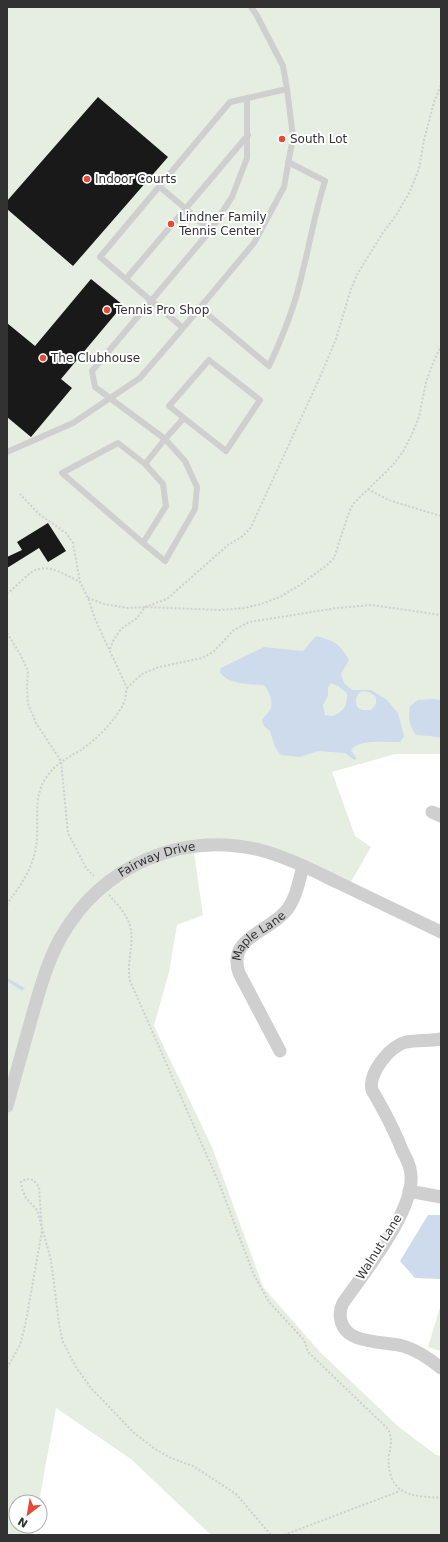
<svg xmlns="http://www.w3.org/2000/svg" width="448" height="1542" viewBox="0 0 448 1542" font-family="'DejaVu Sans',sans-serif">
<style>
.green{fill:#e5eee0}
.water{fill:#cddbed;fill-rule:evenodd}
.building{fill:#191919}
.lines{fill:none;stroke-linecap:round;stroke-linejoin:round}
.path{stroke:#cfcfcf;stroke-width:2;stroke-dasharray:2 2;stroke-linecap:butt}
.service{stroke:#cfcfcf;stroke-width:6}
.minor{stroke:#cfcfcf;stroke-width:13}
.poi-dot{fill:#e64a36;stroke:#fff;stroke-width:1.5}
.labels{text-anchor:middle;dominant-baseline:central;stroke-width:4;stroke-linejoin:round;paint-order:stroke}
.poi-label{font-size:12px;fill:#323232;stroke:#fff;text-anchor:start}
.street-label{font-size:12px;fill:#323232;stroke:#fff}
</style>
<rect width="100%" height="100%" fill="#fff"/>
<path class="green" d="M 7,7 L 441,7 L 441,754 L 395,754 L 332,772 L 355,836 L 371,847 L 348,887 L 283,857 L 193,846 L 203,915 L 177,925 L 169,972 L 154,1026 L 212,1147 L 263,1287 L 320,1352 L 399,1427 L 436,1455 L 441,1456 L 441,1535 L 211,1535 L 131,1459 L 56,1408 L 39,1502 L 16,1502 L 16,1526 L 35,1526 L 33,1535 L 7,1535 Z
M 441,1304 L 441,1351 L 428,1347 Z"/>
<path class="water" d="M 316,636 C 335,641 339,643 349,660 L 341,674 L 344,683 L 352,690 L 371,690 L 387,700 L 398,713 L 404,736 L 400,742 C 385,743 361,738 351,750 L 357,759 L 354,760 L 345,753 L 318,751 L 300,757 L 281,755 L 275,747 L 270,731 L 264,726 L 262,720 C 264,717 268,713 270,710 C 274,701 269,692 264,685 C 250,684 228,685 220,672 L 221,668 L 264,647 L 303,651 ZM 331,683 L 338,686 L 347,693 C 347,707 345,710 333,716 L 325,715 L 323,705 L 328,696 L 328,687 ZM 362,691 L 369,692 L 376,697 L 376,704 L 371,710 L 362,710 L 357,707 C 355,699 356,695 362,691 Z
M 433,699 L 441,700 L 441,738 L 430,736 L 416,735 C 409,726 408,718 410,706 L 418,700 Z
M 7,978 L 25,988 L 22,991 L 7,981 Z
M 428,1215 L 441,1215 L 440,1279 L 415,1278 L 400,1261 Z"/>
<path class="building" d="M 98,97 L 168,157 L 73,266 L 7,209 L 7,201 Z
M 91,279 L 123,305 L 61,379 L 72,388 L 31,437 L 7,417 L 7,323 L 35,346 Z
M 48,523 L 66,551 L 48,562 L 39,548 L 7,568 L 7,557 L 22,550 L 17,542 Z"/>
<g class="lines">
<path class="path" d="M 368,489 L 388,500 L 441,516
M 7,594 C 14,588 21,581 28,575 C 44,560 64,574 80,582
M 88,598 L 104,604 L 128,608 L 145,607 L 221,610 L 244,608 L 261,604 L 280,597 L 300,585 L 327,565 L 334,558 L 348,515 L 353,504 L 393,465 L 404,450 L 412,434 L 419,417 L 426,382 L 433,363 L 441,346
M 7,633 L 20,654 L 28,671 L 27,687 L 28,704 L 36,723 L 61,761 L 68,833 L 86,868 L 94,876
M 110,649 L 114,639 L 121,629 L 137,618 L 145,607 L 167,599 L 228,545 L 243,536 L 251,527 L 320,377 L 336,339 L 351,289 L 358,273 L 382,234 L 397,214 L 410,191 L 419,169 L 424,140 L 434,102 L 441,85
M 127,688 L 142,674 L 159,667 L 202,658 L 213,652 L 234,630 L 249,622 L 337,608 L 372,605 L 441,615
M 109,895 C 117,904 127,914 130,926 C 135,944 126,961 130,981 L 219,1183 L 253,1273 L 269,1302 L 304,1340 L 308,1352 L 387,1428 C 393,1437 391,1445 389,1455 C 388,1463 389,1469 391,1476 C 398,1498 422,1496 441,1498
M 7,905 C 10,899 13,896 17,890 C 25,879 32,865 35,852 C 41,828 31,799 46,778 C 55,764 67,758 81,750 C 97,739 118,718 125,700 C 126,696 126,691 127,688 L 95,619 L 88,598 L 80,582 L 73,543 L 66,533 L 39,514 L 20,494
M 7,1368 L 20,1345 L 25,1326 L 42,1231 L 39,1187 L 33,1180 L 26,1179 L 21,1182 L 22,1189 L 26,1198 L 37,1210 L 51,1260 L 59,1324 L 63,1342 L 76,1367 L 91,1388 L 134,1433 L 155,1449 L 171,1458 L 193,1466 L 236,1494 L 271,1535
M 284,1535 L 400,1491"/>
<path class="service" d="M 160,187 L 186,209 L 210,231
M 126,279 L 248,135
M 200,308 L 269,366 C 283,336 295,306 302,274 C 310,243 315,212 325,181 L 288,162
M 183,328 L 100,257 L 230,102 L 287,89
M 7,452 L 73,423 L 140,378 L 183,328 L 254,243 L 284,187 L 293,137 L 287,89 L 283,66 L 256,14 L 251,7
M 145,464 L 163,484 L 166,506 L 143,543 L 62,473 L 118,443 L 145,464 L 165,439 L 95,387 L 92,371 L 210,231 L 232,197 L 247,158 L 247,98
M 143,543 L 165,561 L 195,509 L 197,487 L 185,461 L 165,439 L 184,418 L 169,406 L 209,360 L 260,400 L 226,451 L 184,418"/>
<g class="minor">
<path d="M 432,812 L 441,816"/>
<path d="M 441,1039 C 430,1041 418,1040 406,1042 C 390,1046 368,1073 372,1090 C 383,1109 394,1129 402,1150 C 405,1156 409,1163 410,1169 C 420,1205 363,1274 343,1303 C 340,1309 339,1314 341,1321 C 347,1345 384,1341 403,1346 C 417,1350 430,1359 441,1368"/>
<path id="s1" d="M 280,1051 L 239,973 C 227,938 268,932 285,912 C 296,900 299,881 303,866"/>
<path id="s2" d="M 7,1106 C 15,1077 23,1048 31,1020 C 39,992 47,962 61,937 C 102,866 180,831 260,850 C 287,857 314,871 339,883 C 373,899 407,916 441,932"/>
<path d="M 409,1191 L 441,1197"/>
</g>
</g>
<g class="poi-dot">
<circle cx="282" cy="139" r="4"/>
<circle cx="87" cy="179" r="4"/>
<circle cx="171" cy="224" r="4"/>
<circle cx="107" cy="310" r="4"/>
<circle cx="43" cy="358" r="4"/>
</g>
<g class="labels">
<g class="poi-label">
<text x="290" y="139">South Lot</text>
<text x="95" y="179">Indoor Courts</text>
<text x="179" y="217">Lindner Family<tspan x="179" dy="14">Tennis Center</tspan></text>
<text x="115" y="310">Tennis Pro Shop</text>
<text x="51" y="358">The Clubhouse</text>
</g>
<g class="street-label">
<text stroke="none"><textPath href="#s2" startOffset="305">Fairway Drive</textPath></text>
<text stroke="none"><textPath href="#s1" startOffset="135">Maple Lane</textPath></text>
<text transform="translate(379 1247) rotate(-58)">Walnut Lane</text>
</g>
</g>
<rect width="448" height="1542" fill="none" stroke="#323232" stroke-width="16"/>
<g transform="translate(28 1514) rotate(211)"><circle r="19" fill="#ffffff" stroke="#adadad"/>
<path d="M0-3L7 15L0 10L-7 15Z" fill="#e64a36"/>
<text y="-6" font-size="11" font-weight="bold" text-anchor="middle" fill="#323232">N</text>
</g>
</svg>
